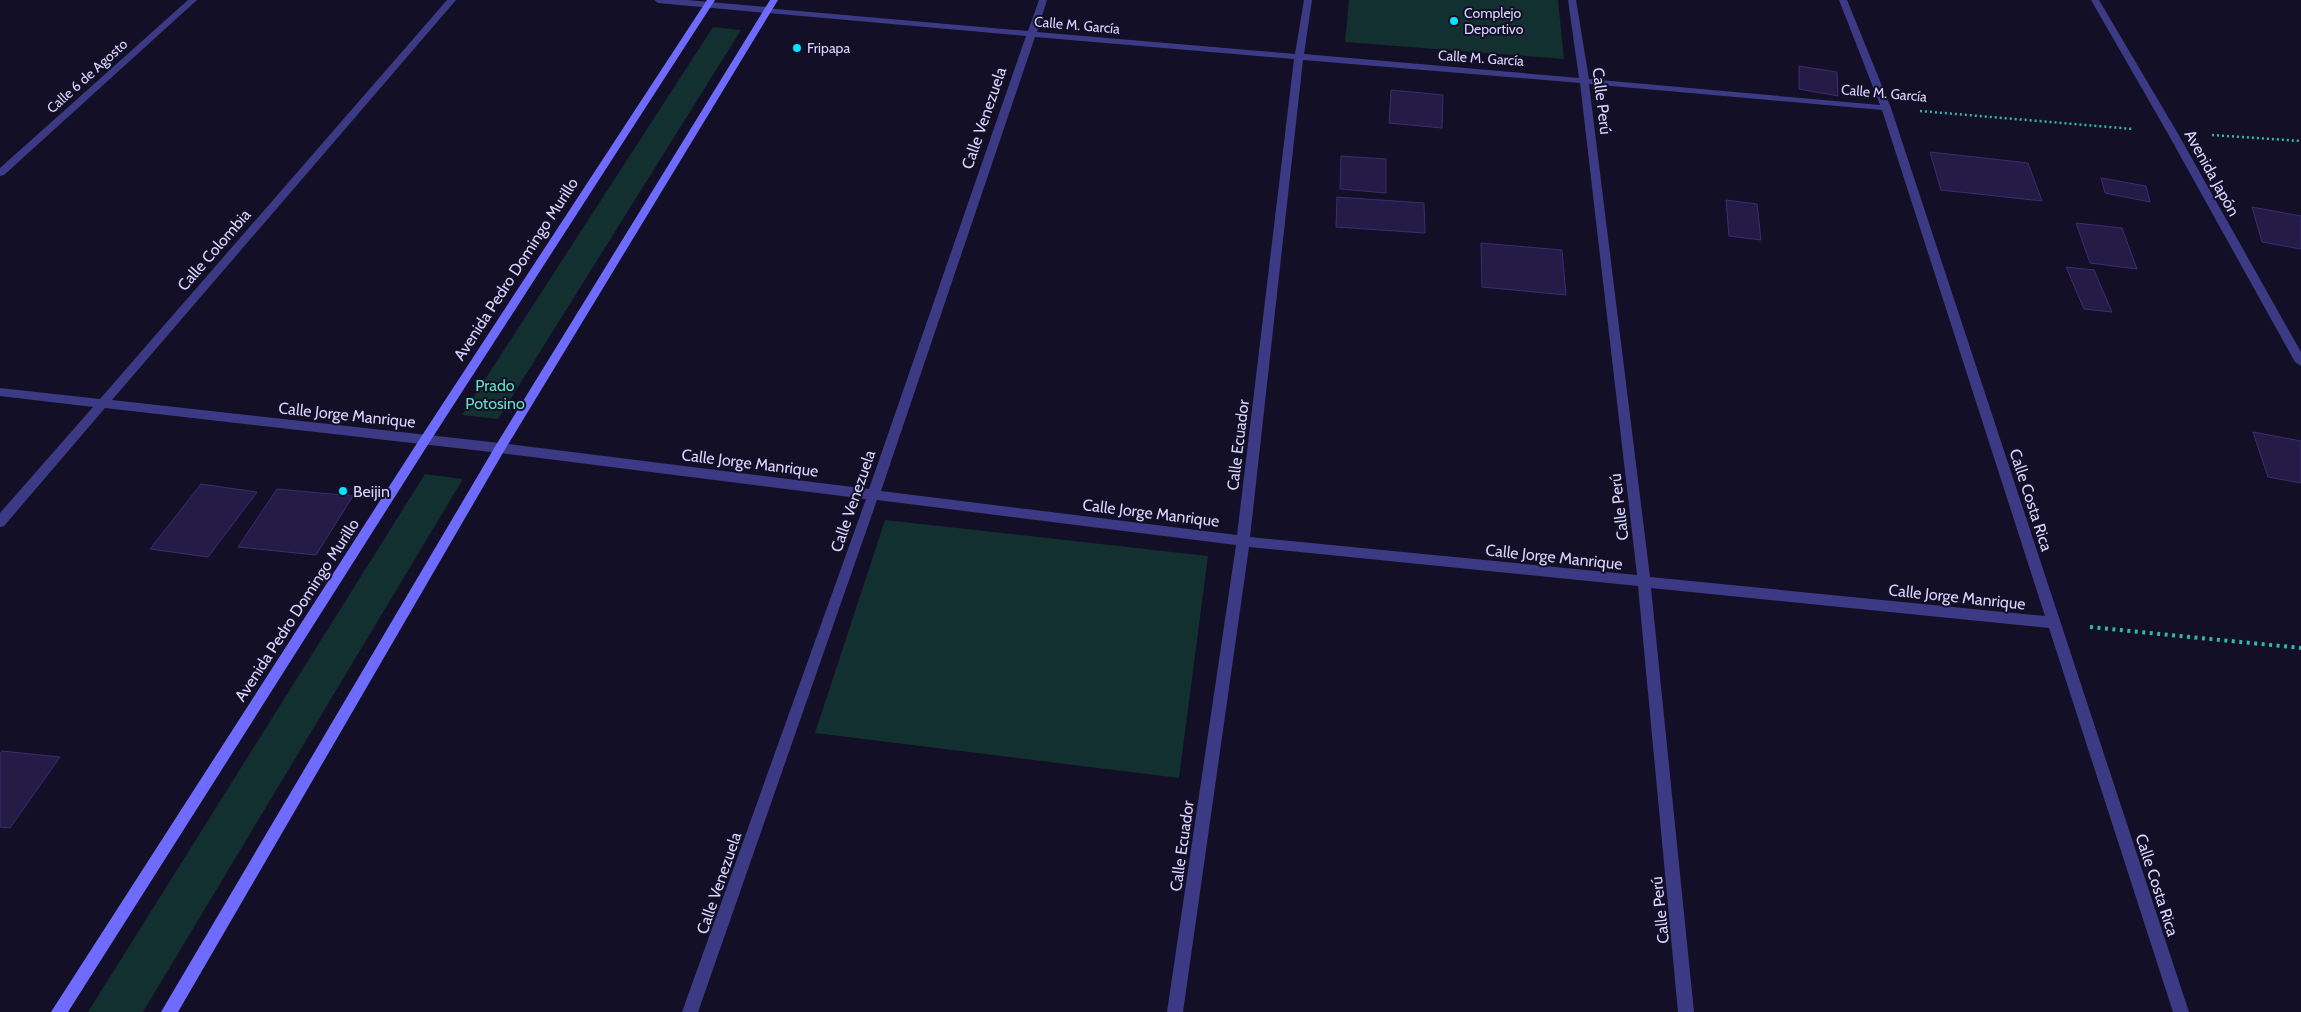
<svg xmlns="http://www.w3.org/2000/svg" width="2301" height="1012" viewBox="0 0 2301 1012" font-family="Cabin,sans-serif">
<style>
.green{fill:#12302f}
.building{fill:#241b47;stroke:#3b2d73}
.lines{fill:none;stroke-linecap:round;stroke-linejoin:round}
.path-far1{stroke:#2fb8b0;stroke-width:2.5;stroke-dasharray:2 3;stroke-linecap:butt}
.path{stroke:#2fb8b0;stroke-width:4;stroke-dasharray:3 4.5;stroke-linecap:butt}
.minor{fill:#3d3a85;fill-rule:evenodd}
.tertiary{fill:#3d3a85;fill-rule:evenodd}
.secondary{fill:#6f6bff;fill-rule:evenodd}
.poi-dot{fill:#00e5ff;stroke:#130f26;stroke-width:2}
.labels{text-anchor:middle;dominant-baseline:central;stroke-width:4;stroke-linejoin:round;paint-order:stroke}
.far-poi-label{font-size:14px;fill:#d9d4ff;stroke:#130f26;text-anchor:start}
.far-street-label{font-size:14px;fill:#d9d4ff;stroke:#130f26}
.street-label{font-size:16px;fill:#d9d4ff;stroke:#130f26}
.park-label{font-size:16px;fill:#5fe0c0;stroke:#130f26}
.poi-label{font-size:16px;fill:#d9d4ff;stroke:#130f26;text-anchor:start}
</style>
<rect width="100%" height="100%" fill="#130f26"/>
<path class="green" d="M 1349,0 L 1558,0 L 1564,59 L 1345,42 Z
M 713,27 L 741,30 L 498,419 L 462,415 Z
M 425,474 L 463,479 L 143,1012 L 88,1012 Z
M 885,520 L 1208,556 L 1179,778 L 815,733 Z"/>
<path class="building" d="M 1799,66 L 1837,72 L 1838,96 L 1799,89 Z
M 1391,90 L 1443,95 L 1442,128 L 1389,123 Z
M 1930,152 L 2028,163 L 2042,201 L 1941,190 Z
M 1341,156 L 1386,159 L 1386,193 L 1340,189 Z
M 2101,178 L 2146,186 L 2150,202 L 2105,193 Z
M 1337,197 L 1424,203 L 1425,233 L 1336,227 Z
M 1726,200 L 1757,204 L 1761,240 L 1729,236 Z
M 2252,207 L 2301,216 L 2301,249 L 2262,242 Z
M 2076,223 L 2122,228 L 2137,269 L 2090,263 Z
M 1481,243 L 1562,250 L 1566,295 L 1482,287 Z
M 2066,267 L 2094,270 L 2112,312 L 2084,309 Z
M 2253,432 L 2301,441 L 2301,483 L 2268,477 Z
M 201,484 L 257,492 L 208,557 L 150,549 Z
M 277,489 L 353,496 L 316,555 L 238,547 Z
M 2,751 L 60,757 L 10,828 L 0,827 L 0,754 Z"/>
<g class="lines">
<path class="path-far1" d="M 1920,111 L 2133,129
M 2212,135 L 2301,141"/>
<path class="path" d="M 2090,627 L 2301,648"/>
<path class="minor" d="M 188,0 L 197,0 L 4,175 L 0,176 L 0,168 Z
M 447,0 L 456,0 L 112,400 L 500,443 L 869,489 L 1026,36 L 768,13 L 765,12 L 765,8 L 1028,31 L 1039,0 L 1047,0 L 1037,32 L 1295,54 L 1304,0 L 1312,0 L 1304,54 L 1579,78 L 1568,0 L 1576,0 L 1589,79 L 1880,105 L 1839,0 L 1847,0 L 1891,108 L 2189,1012 L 2173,1012 L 2049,628 L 1651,588 L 1694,1012 L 1678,1012 L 1638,586 L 1249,547 L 1183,1012 L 1167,1012 L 1236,545 L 877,500 L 698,1012 L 682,1012 L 866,499 L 500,453 L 105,408 L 4,526 L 0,527 L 0,513 L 93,407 L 0,396 L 0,388 L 100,399 ZM 1035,37 L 1294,59 L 1237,535 L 881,491 ZM 1303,60 L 1580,83 L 1637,575 L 1250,537 ZM 1589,84 L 1882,110 L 2045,616 L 1650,577 Z
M 2091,0 L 2099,0 L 2177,132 L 2301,352 L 2301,366 L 2295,362 L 2167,132 Z"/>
<path class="tertiary" d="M 654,0 L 687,0 L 768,7 L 772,10 L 768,13 L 658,3 Z"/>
<path class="secondary" d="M 707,0 L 715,0 L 429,443 L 68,1012 L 51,1012 L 421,437 Z
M 770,0 L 778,0 L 504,451 L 178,1012 L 161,1012 L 496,445 Z"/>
</g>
<g class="poi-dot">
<circle cx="1454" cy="21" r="5"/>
<circle cx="797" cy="48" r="5"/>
<circle cx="343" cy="491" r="5"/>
</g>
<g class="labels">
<g class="far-poi-label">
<text x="1464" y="13">Complejo<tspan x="1464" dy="16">Deportivo</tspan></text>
<text x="807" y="48">Fripapa</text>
</g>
<g class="far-street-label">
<text transform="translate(1077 25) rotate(5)">Calle M. García</text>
<text transform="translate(1481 58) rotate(4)">Calle M. García</text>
<text transform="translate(87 76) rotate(-42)">Calle 6 de Agosto</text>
<text transform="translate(1884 93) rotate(5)">Calle M. García</text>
</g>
<g class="street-label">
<text transform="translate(1602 101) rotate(83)">Calle Perú</text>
<text transform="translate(984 118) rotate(-71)">Calle Venezuela</text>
<text transform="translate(2212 173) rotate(61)">Avenida Japón</text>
<text transform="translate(214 250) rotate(-49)">Calle Colombia</text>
<text transform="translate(516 269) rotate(-57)">Avenida Pedro Domingo Murillo</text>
<text transform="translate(347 415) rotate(6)">Calle Jorge Manrique</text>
<text transform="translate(1238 445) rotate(-83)">Calle Ecuador</text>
<text transform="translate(750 463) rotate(7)">Calle Jorge Manrique</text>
<text transform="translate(2031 500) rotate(72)">Calle Costa Rica</text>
<text transform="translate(853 501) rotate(-71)">Calle Venezuela</text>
<text transform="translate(1619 507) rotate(-97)">Calle Perú</text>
<text transform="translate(1151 513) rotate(7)">Calle Jorge Manrique</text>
<text transform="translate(1554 557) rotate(6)">Calle Jorge Manrique</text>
<text transform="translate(1957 597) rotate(6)">Calle Jorge Manrique</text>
<text transform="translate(297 610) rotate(-57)">Avenida Pedro Domingo Murillo</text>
<text transform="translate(1182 846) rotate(-82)">Calle Ecuador</text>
<text transform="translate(719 883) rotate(-71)">Calle Venezuela</text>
<text transform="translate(2157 885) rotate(72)">Calle Costa Rica</text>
<text transform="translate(1660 910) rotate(-96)">Calle Perú</text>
</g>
<g class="park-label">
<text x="495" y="385">Prado<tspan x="495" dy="18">Potosino</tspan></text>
</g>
<g class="poi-label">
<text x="353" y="491">Beijin</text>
</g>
</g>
</svg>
